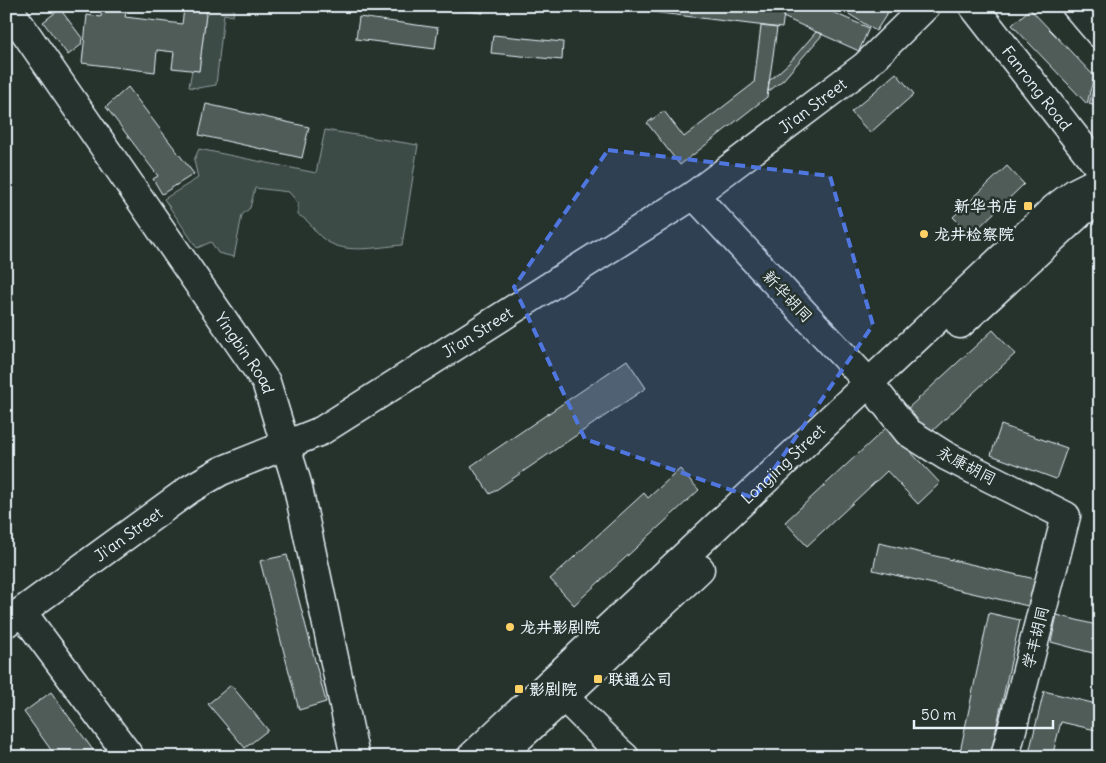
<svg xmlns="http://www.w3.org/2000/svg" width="1106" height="763" viewBox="0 0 1106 763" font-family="Delius,'LXGW WenKai TC',sans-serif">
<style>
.green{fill:#3e4b47;stroke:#939ea0}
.building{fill:#505c59;stroke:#e8f1f8}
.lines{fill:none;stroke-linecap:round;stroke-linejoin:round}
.minor-casing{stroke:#e8f1f8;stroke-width:31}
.major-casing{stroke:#e8f1f8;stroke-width:31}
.minor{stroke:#26332d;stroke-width:28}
.major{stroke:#26332d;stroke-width:28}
.marked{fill:#5077e0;fill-opacity:0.2;stroke:#5077e0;stroke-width:4;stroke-dasharray:10 6;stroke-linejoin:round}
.poi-dot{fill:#ffd166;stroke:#26332d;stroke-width:2}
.labels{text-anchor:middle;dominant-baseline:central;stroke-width:5;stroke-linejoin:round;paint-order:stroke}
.street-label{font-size:16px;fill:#e8f1f8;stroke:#26332d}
.poi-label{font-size:16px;font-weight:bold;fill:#e8f1f8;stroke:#26332d;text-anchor:start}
</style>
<rect width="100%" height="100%" fill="#26332d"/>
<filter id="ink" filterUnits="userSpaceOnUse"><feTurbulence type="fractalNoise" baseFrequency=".02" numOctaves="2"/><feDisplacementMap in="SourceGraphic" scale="10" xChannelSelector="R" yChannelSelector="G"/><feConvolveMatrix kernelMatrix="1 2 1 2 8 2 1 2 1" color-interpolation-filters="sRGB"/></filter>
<g filter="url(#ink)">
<path class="green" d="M 207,6 L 234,6 L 233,16 L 224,14 L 216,85 L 198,88 L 189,87 L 192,70 L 199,71 Z
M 325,130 L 418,145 L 402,245 C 376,247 342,256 321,237 C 311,228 311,221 298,215 L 298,203 L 289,192 L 255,188 L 250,208 L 242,215 L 234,257 L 218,253 L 211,242 L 197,248 L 164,199 L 198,178 L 194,160 L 199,149 L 316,173 Z"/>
<path class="building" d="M 102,6 L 127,6 L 125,17 L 182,24 L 184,9 L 180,8 L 180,6 L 207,6 L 199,71 L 172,68 L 174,52 L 157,50 L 155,72 L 82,63 L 87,15 L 101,17 Z
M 449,6 L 484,6 L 483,13 L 449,9 Z
M 515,6 L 567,6 L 567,12 Z
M 603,6 L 785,6 L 782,28 Z
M 785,6 L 818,6 L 869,28 L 859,51 L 783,17 Z
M 836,6 L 886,6 L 890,9 L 876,31 Z
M 60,9 L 82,38 L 81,45 L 68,55 L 43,22 Z
M 1030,9 L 1094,76 L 1087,104 L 1012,25 Z
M 359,17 L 438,28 L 435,49 L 356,39 Z
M 761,26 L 777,28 L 767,97 L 680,165 L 647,123 L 664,111 L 684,137 L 754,83 Z
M 816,32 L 823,34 L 783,80 L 768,92 L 769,81 L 790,62 Z
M 493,35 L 563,42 L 562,60 L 491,53 Z
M 1100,67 L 1100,107 L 1089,104 Z
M 896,73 L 914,94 L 870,133 L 851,112 Z
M 128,87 L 194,174 L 162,194 L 153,179 L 158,176 L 106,107 Z
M 206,104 L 309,127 L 302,158 L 199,135 Z
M 1007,166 L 1024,184 L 971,235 L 953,217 Z
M 993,330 L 1015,354 L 929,434 L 906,410 Z
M 627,360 L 646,388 L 490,494 L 471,466 Z
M 1001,425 L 1067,448 L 1056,479 L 991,455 Z
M 887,427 L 940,483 L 918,504 L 887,471 L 807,546 L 785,522 Z
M 680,469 L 699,490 L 574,605 L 550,579 L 644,493 L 648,498 Z
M 879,543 L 1035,579 L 1028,606 L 873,570 Z
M 287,555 L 326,702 L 299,710 L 260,561 Z
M 989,613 L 1020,620 L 990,757 L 959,757 Z
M 1057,615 L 1100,626 L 1100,655 L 1051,642 Z
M 231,685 L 268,730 L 245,748 L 208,704 Z
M 1044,691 L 1100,705 L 1100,731 L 1061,722 L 1052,757 L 1028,757 Z
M 51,692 L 98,757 L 56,757 L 24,712 Z"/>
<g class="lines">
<defs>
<g id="minor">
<path id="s1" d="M 7,6 L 266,382 L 297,483 L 355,757"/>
<path id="s2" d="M 973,6 L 1100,169"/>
<path d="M 1076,6 L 1100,34"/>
<path d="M 694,195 L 869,383 L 908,432 L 946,456 L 1066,516 L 1005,757"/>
<path d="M 22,612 L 130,757"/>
<path id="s3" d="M 6,623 L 190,489 L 221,471 L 321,431 L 694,195 L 865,66 L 926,6"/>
<path d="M 550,683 L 616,749 L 625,757"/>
</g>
<g id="major">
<path d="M 960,324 L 1081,212 L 1100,201"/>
<path d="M 499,756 L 564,697 L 700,569"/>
<path id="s4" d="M 471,757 L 1055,208 L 1076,192 L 1100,180"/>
</g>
</defs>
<use href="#minor" class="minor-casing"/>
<use href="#major" class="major-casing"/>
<use href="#minor" class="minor"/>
<use href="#major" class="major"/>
</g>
</g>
<path class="marked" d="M 608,150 L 830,176 L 873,325 L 754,498 L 585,439 L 514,287 Z"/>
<g class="poi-dot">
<rect x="1023" y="201" width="10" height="10" rx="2.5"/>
<circle cx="924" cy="234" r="5"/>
<circle cx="510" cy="627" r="5"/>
<rect x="593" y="674" width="10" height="10" rx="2.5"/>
<rect x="514" y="684" width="10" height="10" rx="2.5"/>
</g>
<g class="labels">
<g class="street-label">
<text stroke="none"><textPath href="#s2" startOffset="104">Fanrong Road</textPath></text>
<text stroke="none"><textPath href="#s3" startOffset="961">Ji'an Street</textPath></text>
<text transform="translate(788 296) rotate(47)">新华胡同</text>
<text stroke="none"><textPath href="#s3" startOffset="556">Ji'an Street</textPath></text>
<text stroke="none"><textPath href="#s1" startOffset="421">Yingbin Road</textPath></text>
<text stroke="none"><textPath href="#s4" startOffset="428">Longjing Street</textPath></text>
<text transform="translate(967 465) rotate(28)">永康胡同</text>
<text stroke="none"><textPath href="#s3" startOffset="151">Ji'an Street</textPath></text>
<text transform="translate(1035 637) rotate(-76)">学丰胡同</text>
</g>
<g class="poi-label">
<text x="1018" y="206" text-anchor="end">新华书店</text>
<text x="934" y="234">龙井检察院</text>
<text x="520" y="627">龙井影剧院</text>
<text x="608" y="679">联通公司</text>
<text x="529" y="689">影剧院</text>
</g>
</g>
<rect width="1106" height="763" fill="none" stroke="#26332d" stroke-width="25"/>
<rect x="12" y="12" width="1081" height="738" fill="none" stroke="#e8f1f8" stroke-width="2" filter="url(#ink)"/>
<path d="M914 720v8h139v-8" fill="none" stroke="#e8f1f8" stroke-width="2.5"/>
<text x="921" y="720" font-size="15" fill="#e8f1f8" stroke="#26332d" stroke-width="4" paint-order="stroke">50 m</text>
</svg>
